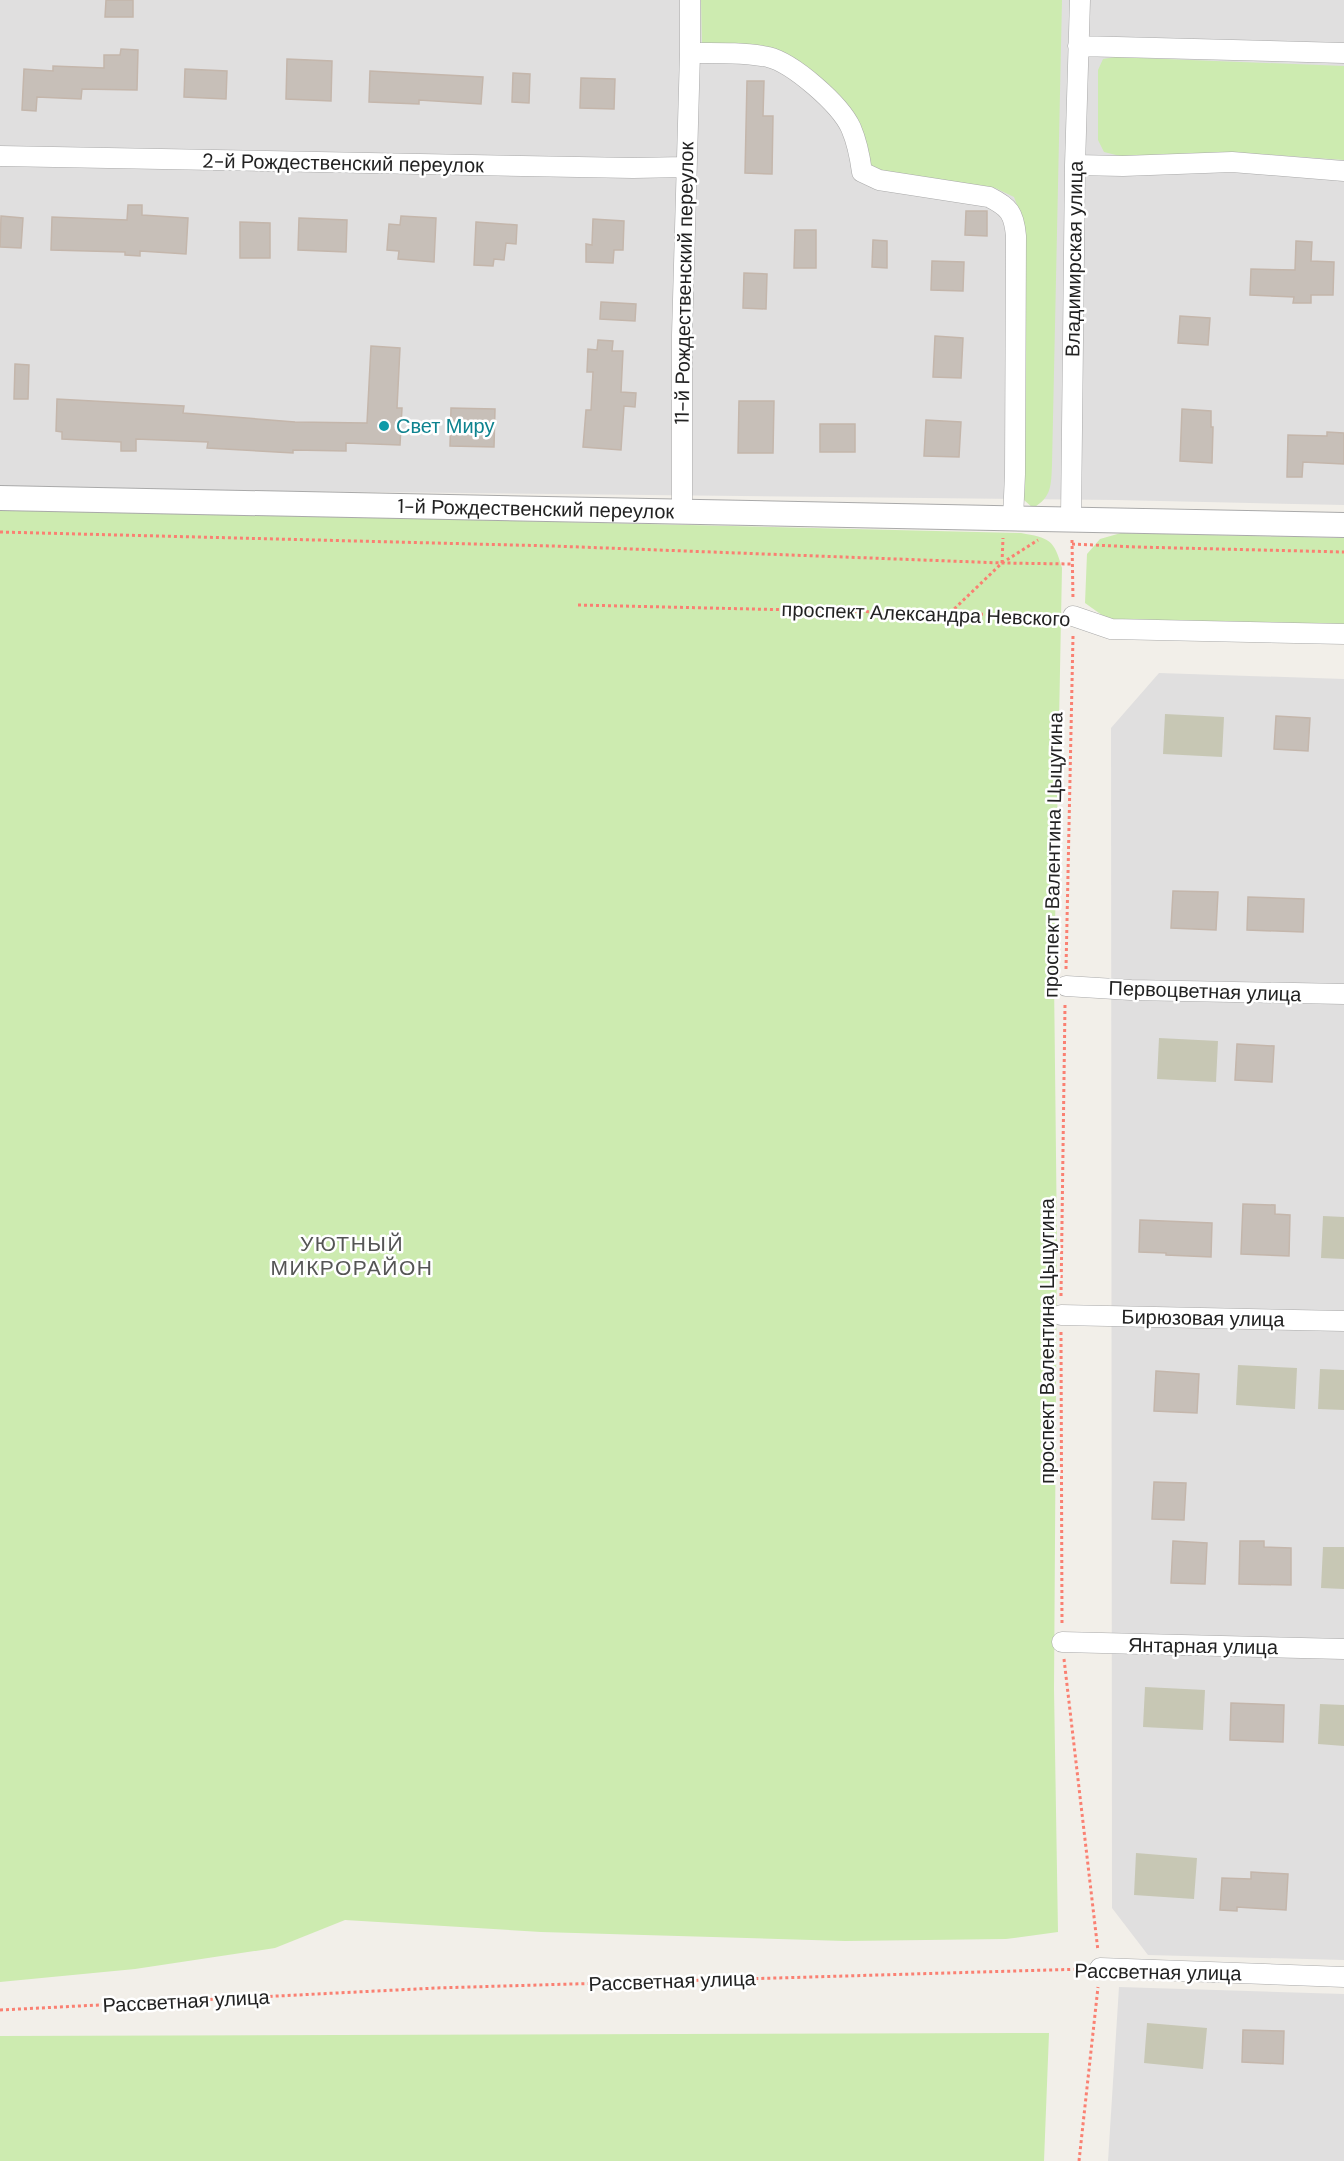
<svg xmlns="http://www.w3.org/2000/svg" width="1344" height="2161" viewBox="0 0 1344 2161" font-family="'DM Sans',sans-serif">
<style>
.residential{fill:#e0dfdf}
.construction{fill:#c7c7b4}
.grass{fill:#cdebb0}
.building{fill:#c7bfb8;stroke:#c4b6ab;stroke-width:1.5}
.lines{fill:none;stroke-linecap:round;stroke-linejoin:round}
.minor-casing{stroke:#a9a9a9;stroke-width:21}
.tertiary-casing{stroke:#a9a9a9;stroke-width:26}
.path{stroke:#fa8072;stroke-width:3;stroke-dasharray:3 3;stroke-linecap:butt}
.minor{stroke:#fff;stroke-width:20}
.tertiary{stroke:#fff;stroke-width:24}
.culture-dot{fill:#0f9aa8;stroke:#fff;stroke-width:2}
.labels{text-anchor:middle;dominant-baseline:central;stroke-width:5;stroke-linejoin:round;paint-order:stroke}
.street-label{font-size:20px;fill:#222;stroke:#fff}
.culture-label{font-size:20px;fill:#0d838f;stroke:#fff;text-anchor:start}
.neighbourhood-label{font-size:21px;letter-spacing:1.5px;fill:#555;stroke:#fff}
</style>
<rect width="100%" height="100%" fill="#f2efe9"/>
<path class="residential" d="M 0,0 L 1344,0 L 1344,505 L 1116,500 L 96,489 L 0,494 Z
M 1159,673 L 1344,679 L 1344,1960 L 1148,1955 L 1112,1908 L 1111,728 Z
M 1119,1987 L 1344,1994 L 1344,2161 L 1108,2161 Z"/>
<path class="construction" d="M 1165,714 L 1224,717 L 1222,757 L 1163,754 Z
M 1159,1038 L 1218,1041 L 1216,1082 L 1157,1079 Z
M 1323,1216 L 1344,1217 L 1344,1259 L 1321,1258 Z
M 1238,1365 L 1297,1368 L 1295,1409 L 1236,1405 Z
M 1320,1369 L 1344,1370 L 1344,1410 L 1318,1409 Z
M 1323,1547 L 1344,1547 L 1344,1589 L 1321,1588 Z
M 1145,1687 L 1205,1690 L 1203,1730 L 1143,1727 Z
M 1320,1704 L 1344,1705 L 1344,1746 L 1318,1744 Z
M 1136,1853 L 1197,1858 L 1194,1899 L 1134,1895 Z
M 1147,2023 L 1207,2028 L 1203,2069 L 1144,2063 Z"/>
<path class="grass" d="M 701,0 L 1062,0 L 1052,465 C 1051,485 1052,497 1033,508 L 1024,500 L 1022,488 L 1026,257 L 1023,221 L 1014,197 L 995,188 L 889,175 L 870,168 L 798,65 L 702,46 Z
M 1115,57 L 1344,66 L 1344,160 L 1259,154 L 1120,156 L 1104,152 L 1098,140 L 1098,70 L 1103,59 Z
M 0,511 L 106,511 L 1021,533 C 1049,538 1054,539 1062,568 L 1054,978 L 1057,1243 L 1054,1689 L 1058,1932 L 1006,1939 L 845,1941 L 541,1932 L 345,1920 L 275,1948 L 135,1969 L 0,1982 Z
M 1121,533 L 1344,538 L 1344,627 L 1118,623 L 1106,618 L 1085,603 L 1087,554 L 1100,539 Z
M 1049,2033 L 1044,2161 L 0,2161 L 0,2036 Z"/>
<path class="building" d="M 106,0 L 133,0 L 133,17 L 105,17 Z
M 121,49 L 138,50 L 137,90 L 82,89 L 81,99 L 37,97 L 36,111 L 22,110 L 24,69 L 53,71 L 53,66 L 104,68 L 104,55 L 120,55 Z
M 287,59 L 332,61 L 331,101 L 286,99 Z
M 185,69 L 227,71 L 226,99 L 184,97 Z
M 370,71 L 483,77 L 481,104 L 419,100 L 419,104 L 369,102 Z
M 513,73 L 530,74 L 529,103 L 512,102 Z
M 581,78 L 615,79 L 614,109 L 580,108 Z
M 747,81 L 764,81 L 763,116 L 773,116 L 772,174 L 745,173 Z
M 128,205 L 142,205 L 142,215 L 188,218 L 186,254 L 140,251 L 140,256 L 125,255 L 125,252 L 51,250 L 52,217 L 127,220 Z
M 966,211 L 987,211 L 987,236 L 965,235 Z
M 1,216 L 23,218 L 21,248 L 0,247 Z
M 401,216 L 436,218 L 434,262 L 398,259 L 399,251 L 387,250 L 389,224 L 400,225 Z
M 299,218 L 347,220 L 346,252 L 298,250 Z
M 593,219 L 624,221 L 623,250 L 614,250 L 613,263 L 586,262 L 586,244 L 592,245 Z
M 240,222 L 270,223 L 270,258 L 240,258 Z
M 476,222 L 517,225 L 516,244 L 506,243 L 504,260 L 494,259 L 493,266 L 474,265 Z
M 795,230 L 816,230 L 816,268 L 794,268 Z
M 873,240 L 887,241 L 887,268 L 872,267 Z
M 1296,241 L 1312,242 L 1311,261 L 1334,262 L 1333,295 L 1311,295 L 1311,303 L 1293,303 L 1294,297 L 1250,295 L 1251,269 L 1295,270 Z
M 932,261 L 964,262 L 963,291 L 931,290 Z
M 744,273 L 767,274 L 766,309 L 743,308 Z
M 601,302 L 636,304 L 635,321 L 600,319 Z
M 1180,316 L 1210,318 L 1208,345 L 1178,343 Z
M 935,336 L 963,338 L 961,378 L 933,377 Z
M 598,340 L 613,341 L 612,351 L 623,351 L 621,392 L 636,393 L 635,407 L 624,406 L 621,450 L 583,447 L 586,410 L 591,410 L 593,372 L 587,372 L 588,349 L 597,350 Z
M 371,346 L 400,348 L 397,408 L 402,408 L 400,445 L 346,443 L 346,451 L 293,450 L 293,453 L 207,448 L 208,442 L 136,439 L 136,451 L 121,451 L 121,442 L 62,439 L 62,432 L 56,431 L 57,399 L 184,406 L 183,413 L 295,422 L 367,423 Z
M 15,364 L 29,365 L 28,399 L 14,399 Z
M 739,401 L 774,401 L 773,453 L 738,453 Z
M 451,408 L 495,409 L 494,447 L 450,446 Z
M 1182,409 L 1211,411 L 1211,427 L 1213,427 L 1212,463 L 1180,461 Z
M 926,420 L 961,422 L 959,457 L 924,456 Z
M 820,424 L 855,424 L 855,452 L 820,452 Z
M 1327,432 L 1344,433 L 1344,464 L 1303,462 L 1302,477 L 1287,477 L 1288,435 L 1327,436 Z
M 1276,716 L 1310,718 L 1308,751 L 1274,749 Z
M 1173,891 L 1218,892 L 1216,930 L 1171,928 Z
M 1248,897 L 1304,899 L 1303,932 L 1247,930 Z
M 1237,1044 L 1274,1046 L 1272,1082 L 1235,1080 Z
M 1243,1204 L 1275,1205 L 1275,1214 L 1290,1215 L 1289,1256 L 1241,1254 Z
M 1140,1220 L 1212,1223 L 1211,1257 L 1166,1255 L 1166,1253 L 1139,1252 Z
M 1156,1371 L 1199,1374 L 1197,1413 L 1154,1411 Z
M 1154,1482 L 1186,1483 L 1184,1520 L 1152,1519 Z
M 1173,1541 L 1207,1543 L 1205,1584 L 1171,1583 Z
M 1240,1541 L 1264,1541 L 1264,1547 L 1291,1548 L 1291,1585 L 1239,1584 Z
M 1231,1703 L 1284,1705 L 1283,1742 L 1230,1740 Z
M 1251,1872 L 1288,1874 L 1286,1910 L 1237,1907 L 1237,1911 L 1220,1910 L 1222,1878 L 1251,1879 Z
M 1243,2030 L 1284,2031 L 1283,2064 L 1242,2062 Z"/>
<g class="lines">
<defs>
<path id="minor" d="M 690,0 L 690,53 C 715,53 743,52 768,57 C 793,63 840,104 851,128 C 857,142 860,157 862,172 L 879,180 L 989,197 C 1009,207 1014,213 1016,236 L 1015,474 L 1013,519
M 1078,46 L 1344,53
M 0,156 L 633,168 L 685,167
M 1075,165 L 1123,166 L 1232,162 L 1344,171
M 682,512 L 682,335 L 690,53
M 1071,518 L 1075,165 L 1080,0
M 1073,616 L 1111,629 L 1344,634
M 1066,986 L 1131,990 L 1344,994
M 1061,1315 L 1344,1321
M 1062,1642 L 1344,1649
M 1100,1968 L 1344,1977"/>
<g id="tertiary">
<path id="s1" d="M 0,498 L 1344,525"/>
</g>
</defs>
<use href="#minor" class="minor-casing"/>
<use href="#tertiary" class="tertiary-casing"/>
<path class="path" d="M 0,532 L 553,546 L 1002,563 L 1072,564
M 1072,540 L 1073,600
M 1072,544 L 1136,547 L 1344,552
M 1002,563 L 1003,538
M 578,605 L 1057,616
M 950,613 L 1002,563 L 1038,540
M 1066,969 L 1073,636
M 1061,1296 L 1065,1005
M 1061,1332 L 1062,1623
M 1064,1659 L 1098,1951
M 0,2010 L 436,1988 L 1083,1969
M 1079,2161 L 1098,1987"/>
<use href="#minor" class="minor"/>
<use href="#tertiary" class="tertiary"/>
</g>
<circle class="culture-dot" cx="384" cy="426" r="6"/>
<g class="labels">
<g class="street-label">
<text transform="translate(343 163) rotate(1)">2-й Рождественский переулок</text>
<text transform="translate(1074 259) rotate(-89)">Владимирская улица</text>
<text transform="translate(684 283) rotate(-89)">11-й Рождественский переулок</text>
<text stroke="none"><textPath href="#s1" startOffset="536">1-й Рождественский переулок</textPath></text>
<text transform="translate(926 614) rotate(2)">проспект Александра Невского</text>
<text transform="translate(1053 855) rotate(-89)">проспект Валентина Цыцугина</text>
<text transform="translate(1205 991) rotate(2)">Первоцветная улица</text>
<text transform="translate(1203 1318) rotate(1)">Бирюзовая улица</text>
<text transform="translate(1047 1341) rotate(-90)">проспект Валентина Цыцугина</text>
<text transform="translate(1203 1646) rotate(1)">Янтарная улица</text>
<text transform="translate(1158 1972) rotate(1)">Рассветная улица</text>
<text transform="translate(672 1981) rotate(-2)">Рассветная улица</text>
<text transform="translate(186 2001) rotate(-3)">Рассветная улица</text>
</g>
<g class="culture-label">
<text x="396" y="426">Свет Миру</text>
</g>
<g class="neighbourhood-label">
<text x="352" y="1244">УЮТНЫЙ<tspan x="352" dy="24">МИКРОРАЙОН</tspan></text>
</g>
</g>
</svg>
